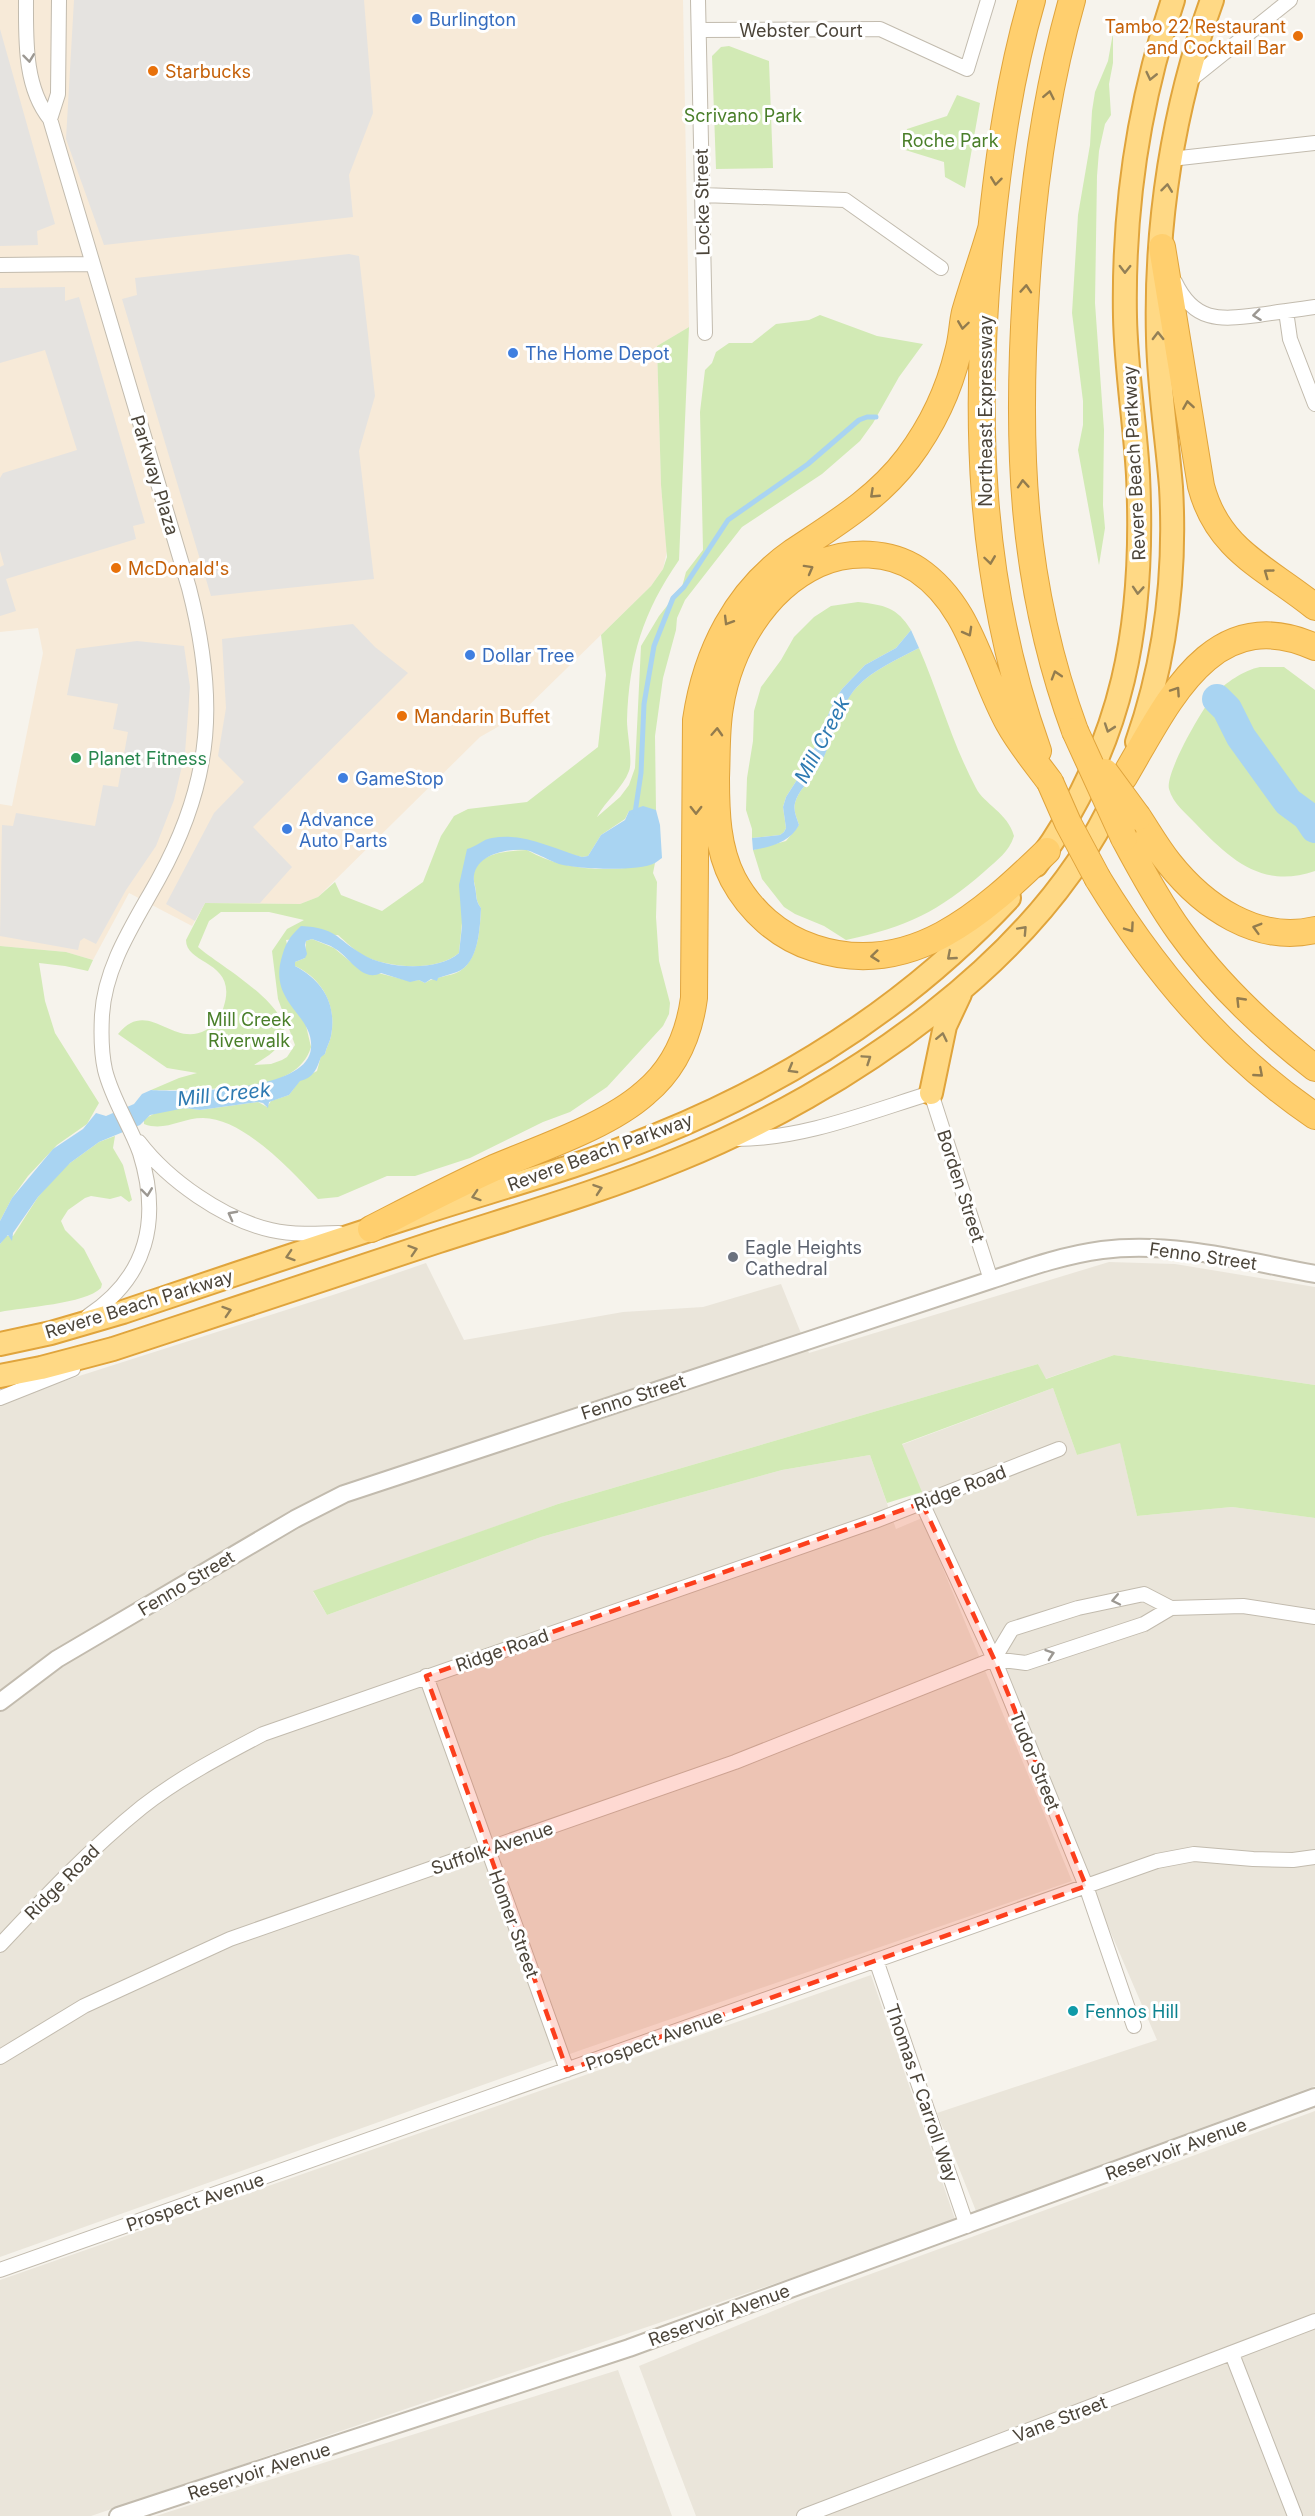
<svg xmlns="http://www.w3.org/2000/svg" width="1315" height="2516" viewBox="0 0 1315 2516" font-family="Inter,sans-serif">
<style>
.residential{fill:#eae5da}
.commercial{fill:#f7ead8}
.green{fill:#d2eab5;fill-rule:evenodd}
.parking{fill:#e5e3e0}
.water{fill:#a9d4f2}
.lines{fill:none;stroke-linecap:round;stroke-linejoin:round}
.stream{stroke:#a9d4f2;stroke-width:5}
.river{stroke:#a9d4f2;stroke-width:30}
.minor-casing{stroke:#c2bbae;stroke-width:16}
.tertiary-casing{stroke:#c2bbae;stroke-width:20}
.trunk-casing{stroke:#e0a43c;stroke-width:26}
.motorway-casing{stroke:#e0a43c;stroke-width:28}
.minor{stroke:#fff;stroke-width:14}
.tertiary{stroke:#fff;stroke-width:16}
.trunk{stroke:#ffd985;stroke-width:22}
.motorway{stroke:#ffcf6e;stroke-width:26}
.motorway-bridge-casing{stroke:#e0a43c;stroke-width:28;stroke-linecap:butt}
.motorway-bridge{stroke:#ffcf6e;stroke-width:26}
.oneway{stroke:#9c9892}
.oneway2{stroke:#938057}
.oneway3{stroke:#937c4e}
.marked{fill:#fc3f1d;fill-opacity:0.2;stroke:#fc3f1d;stroke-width:4.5;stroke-dasharray:12 8;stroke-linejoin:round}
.shop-dot{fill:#3f7fe0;stroke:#fff;stroke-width:2}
.food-dot{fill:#e8710a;stroke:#fff;stroke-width:2}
.leisure-dot{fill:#2e9e5b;stroke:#fff;stroke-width:2}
.worship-dot{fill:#6b7280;stroke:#fff;stroke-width:2}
.culture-dot{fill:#0f9aa8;stroke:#fff;stroke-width:2}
.labels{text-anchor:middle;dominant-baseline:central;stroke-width:6;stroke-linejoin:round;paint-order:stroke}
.shop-label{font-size:18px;fill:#366cbe;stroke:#fff;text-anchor:start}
.food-label{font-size:18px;fill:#c56008;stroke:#fff;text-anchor:start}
.street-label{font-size:18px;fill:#4b4439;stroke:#fff}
.park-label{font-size:18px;fill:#4a7f2a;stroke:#fff}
.leisure-label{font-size:18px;fill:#27864d;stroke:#fff;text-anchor:start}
.worship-label{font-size:18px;fill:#5b616d;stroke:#fff;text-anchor:start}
.culture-label{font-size:18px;fill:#0d838f;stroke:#fff;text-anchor:start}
.water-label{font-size:20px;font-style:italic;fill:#2e7ab2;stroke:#fff}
</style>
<rect width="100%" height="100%" fill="#f6f3ec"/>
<path class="residential" d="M 1109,1262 L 1175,1264 L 1315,1287 L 1315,1385 L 1114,1355 L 1045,1379 L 1038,1364 L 558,1504 L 313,1592 L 327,1615 L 541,1537 L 782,1470 L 870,1455 L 896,1529 L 922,1518 L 1072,1881 L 584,2049 L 0,2257 L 0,1404 L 51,1385 L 336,1294 L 426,1263 L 464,1340 L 623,1312 L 703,1307 L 781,1284 L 809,1353 Z
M 1053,1388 L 1077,1455 L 1120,1442 L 1137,1516 L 1232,1507 L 1315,1518 L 1315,2086 L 976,2211 L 937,2113 L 1157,2040 L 901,1445 Z
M 871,1975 L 956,2222 L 91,2516 L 0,2516 L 0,2280 Z
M 1315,2111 L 1315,2516 L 696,2516 L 639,2366 L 797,2301 Z
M 618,2370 L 672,2516 L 156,2516 L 190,2505 Z"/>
<path class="commercial" d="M 0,0 L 683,0 L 689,327 L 657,346 L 661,485 L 667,551 L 663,569 L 651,586 L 519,715 L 480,737 L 318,897 L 300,904 L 205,903 L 192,926 L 129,893 L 93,960 L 66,952 L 0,946 L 0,804 L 12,806 L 43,653 L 38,628 L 0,632 Z"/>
<path class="green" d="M 1113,33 L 1113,63 L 1109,84 L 1111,115 L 1105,124 L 1099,151 L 1097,176 L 1095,303 L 1104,430 L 1103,505 L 1105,528 L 1099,565 L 1078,450 L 1083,425 L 1083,401 L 1072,313 L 1078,215 L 1090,145 L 1092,111 L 1095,92 L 1108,61 Z
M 729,46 L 769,61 L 773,168 L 716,169 L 712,56 L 721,47 Z
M 957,95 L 980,103 L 965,188 L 945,177 L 944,162 L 902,149 L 907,129 L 947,116 Z
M 820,315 L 877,336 L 923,344 L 899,377 L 873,423 L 860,441 L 822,474 L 742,527 L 685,600 L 677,618 L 676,630 L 663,678 L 655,736 L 656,810 L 629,811 L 625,819 L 601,835 L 588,856 L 582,857 L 552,850 L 474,850 L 462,923 L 459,953 C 437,972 389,968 364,956 C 355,951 346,942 338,935 L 286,940 L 311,1047 C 298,1090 233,1088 197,1089 C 182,1089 167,1091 151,1090 L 179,1078 L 197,1073 L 167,1068 L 118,1034 C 149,997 172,1049 206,1030 C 214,1025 220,1017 223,1009 C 240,960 186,966 186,940 L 205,903 L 300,904 L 318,897 L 335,882 L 341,895 L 382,911 L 423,882 L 441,836 L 454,816 L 468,809 L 527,802 L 598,747 L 606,675 L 601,635 L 651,586 L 663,569 L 667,557 L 661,485 L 657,346 L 689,327 L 679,560 C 643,612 629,657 627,721 C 627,733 633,761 629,771 C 623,788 605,801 597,817 L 620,797 L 629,785 L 635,768 L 641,646 L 659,616 L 682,587 L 686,572 L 703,550 L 700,412 L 705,370 L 712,363 L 716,352 L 729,343 L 752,343 L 776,324 L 809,320 ZM 221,912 L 269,912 L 304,920 L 287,929 L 272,951 L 278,999 L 295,1045 L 287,1057 L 282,1060 L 271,1064 L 254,1065 C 264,1058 275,1053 282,1041 C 299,1009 218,965 198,947 L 209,921 Z
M 858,602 C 884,605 897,607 911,630 L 896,648 L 865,665 L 842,689 L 834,701 L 809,761 L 786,797 L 783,807 L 786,828 L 784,832 L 780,835 L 752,838 L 752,829 L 746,810 L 747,778 L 753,741 L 754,711 L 761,687 L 781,660 L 794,637 L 814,617 L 831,606 Z
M 919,648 C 939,694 952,743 976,788 C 984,804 1008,813 1014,836 C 1009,852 997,860 985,871 C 938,912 907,927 846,940 L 824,926 L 795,914 L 784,907 L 762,879 L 753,850 L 786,841 L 799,825 C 797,818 793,811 795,803 C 798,791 808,783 815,773 C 833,746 835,710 857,687 C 874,669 898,659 919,648 Z
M 1260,667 L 1284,667 L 1315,690 L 1315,871 C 1262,889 1231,860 1196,824 C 1186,813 1173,804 1169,789 C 1165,773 1202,709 1214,695 C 1225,683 1244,670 1260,667 Z
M 527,850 C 565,872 614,873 655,863 L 653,873 L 657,882 L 656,917 L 659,961 L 670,1003 L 669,1014 L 663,1026 L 607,1087 L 570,1112 L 543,1122 L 470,1158 L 415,1176 L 387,1176 L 338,1197 L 318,1199 C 292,1171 243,1118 203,1118 C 181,1118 165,1132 144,1124 L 144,1120 C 159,1108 183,1107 200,1110 L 258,1102 L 267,1107 L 271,1101 L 289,1095 L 300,1080 L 317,1071 L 321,1056 L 325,1054 C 326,1048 330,1042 331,1036 C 337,1006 323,979 295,966 L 295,962 L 305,958 L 306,941 L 312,939 L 334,948 L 358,968 L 410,981 L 419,980 L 425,983 C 435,976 450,977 460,971 C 479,959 480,927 481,908 C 475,900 477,895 475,886 C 466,853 506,851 527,850 Z
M 0,946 L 66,952 L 93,960 L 88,971 L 65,966 L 39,963 L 45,1001 L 55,1033 L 99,1103 L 87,1124 L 57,1145 L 28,1176 L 12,1198 L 0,1221 Z
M 115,1136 L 113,1148 L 123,1165 L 132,1200 L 129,1202 L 121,1196 L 110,1199 L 91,1196 L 85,1198 L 68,1210 L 61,1221 L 65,1230 L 84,1249 L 102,1284 L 101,1288 C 85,1304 24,1307 0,1312 L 0,1244 L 6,1236 L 13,1236 L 38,1197 L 63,1168 L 99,1142 Z
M 1114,1355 L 1315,1385 L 1315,1518 L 1232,1507 L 1137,1516 L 1120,1443 L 1077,1455 L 1053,1388 L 902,1444 L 922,1492 L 887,1503 L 870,1455 L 782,1470 L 541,1537 L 327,1615 L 313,1591 L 558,1504 L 1038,1364 L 1046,1379 Z"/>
<path class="parking" d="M 74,0 L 364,0 L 373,113 L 349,175 L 353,217 L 104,245 L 66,139 Z
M 0,29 L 55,224 L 37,231 L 38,245 L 0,246 Z
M 349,254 L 359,256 L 375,396 L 359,451 L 374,579 L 211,596 L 122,299 L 137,295 L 135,278 Z
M 65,287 L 65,301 L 79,297 L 145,523 L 133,526 L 136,539 L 6,579 L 16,611 L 0,616 L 0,567 L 4,565 L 0,551 L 0,478 L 3,473 L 77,450 L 45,350 L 0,363 L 0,288 Z
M 353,624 L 375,647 L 408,673 L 253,827 L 292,867 L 260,903 L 205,903 L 195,921 L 166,904 L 214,813 L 244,782 L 218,756 L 226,708 L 222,639 Z
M 137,641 L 184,646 L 190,687 L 185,753 L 174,800 L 156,846 L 126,890 L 96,944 L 84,938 L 80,941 L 78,950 L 0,936 L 2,825 L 13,826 L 16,813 L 95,826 L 103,785 L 118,787 L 128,732 L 113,729 L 118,704 L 67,695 L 76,649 Z"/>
<path class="water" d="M 911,630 L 919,648 C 898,659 874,669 857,687 C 835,711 833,747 815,773 C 808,783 798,791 795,803 C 793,811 797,818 799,825 C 790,842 771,847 753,850 L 752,838 L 780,835 L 784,832 L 786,828 L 783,807 L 786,797 L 809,761 L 834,701 L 842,689 L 865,665 L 896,648 Z
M 643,806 L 656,810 L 660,825 L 662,858 C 660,859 658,861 655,863 C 638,872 577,869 559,864 C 550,861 531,850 525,850 C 502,848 467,858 475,887 C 477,896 475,900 481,908 C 480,927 479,964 457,972 C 451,974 444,976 438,978 L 437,981 L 431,979 L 425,983 L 419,980 L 410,982 L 381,973 C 362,983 349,956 334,948 C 328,944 319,942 312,939 L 306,941 L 305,945 L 307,954 L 305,958 L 295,962 L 295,966 C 323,981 337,1004 331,1036 C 330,1042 326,1048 325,1054 L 321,1057 C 317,1068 314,1078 300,1081 L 289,1095 L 269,1102 L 268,1108 L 263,1103 L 258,1102 L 200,1110 L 185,1108 L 150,1115 L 140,1125 L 99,1142 L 70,1163 L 38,1197 L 13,1233 L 12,1241 L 8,1235 L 0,1244 L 0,1221 L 12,1198 L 53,1149 L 83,1129 L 96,1113 L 106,1116 L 134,1104 L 142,1094 L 151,1090 C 183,1092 308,1093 311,1048 C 314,1015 270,1004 281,960 C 285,944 289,937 301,926 C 337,928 335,938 362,954 C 385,969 438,972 459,953 L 462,926 L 459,885 L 467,849 C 476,847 483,839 492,838 C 524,832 553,849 582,857 L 588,856 L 601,835 L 625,820 L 629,811 Z"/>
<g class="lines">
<path class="stream" d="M 635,813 L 641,773 L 644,704 L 654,646 L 673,598 L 684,587 L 728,520 L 808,464 L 859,420 L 867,417 L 876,417"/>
<path class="river" d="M 1217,699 L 1227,709 L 1241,737 L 1288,802 L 1307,816 L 1315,828"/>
<defs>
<path id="minor" d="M 26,0 C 26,39 24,87 50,119 L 189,588 C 217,697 214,778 159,878 C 135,922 105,965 102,1015 C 101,1034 101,1052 105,1070 C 112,1099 130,1125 140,1153 C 161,1220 147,1277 88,1316
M 698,0 L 705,333
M 699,30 L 880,29 L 967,69 L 988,0
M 1189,81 L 1290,0
M 50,119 L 58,94 L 59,0
M 1171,159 L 1315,143
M 702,195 L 845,200 L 941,268
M 0,265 L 92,264
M 1175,282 C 1194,322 1219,320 1258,315 C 1277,312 1296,310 1315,307
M 1286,311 L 1290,339 L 1315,404
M 737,1139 C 803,1139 869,1112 931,1093 L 991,1280
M 139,1142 C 168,1180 223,1219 271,1230 C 293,1235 316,1234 339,1233
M 0,1398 L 73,1369
M 922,1503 L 994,1659 L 1086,1886 L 1134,2026
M 994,1659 L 1012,1629 L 1078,1608 L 1144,1594 L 1171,1608 L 1243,1606 L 1315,1617
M 426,1676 L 567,2070
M 0,1945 C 45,1897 90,1849 142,1807 C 179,1778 221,1756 263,1734 L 875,1521 L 1059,1449
M 876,1960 L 967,2226
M 0,2057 L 84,2006 L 230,1939 L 735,1762 L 994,1659 L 1026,1663 L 1144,1624 L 1171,1608
M 0,2270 L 1157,1861 L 1194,1854 L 1253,1859 L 1293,1860 L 1315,1857
M 1232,2354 L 1295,2516
M 804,2516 L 1315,2321"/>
<path id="tertiary" d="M 0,1702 L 57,1659 L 295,1519 L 344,1494 L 991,1280 C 1027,1268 1064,1255 1102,1250 C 1173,1241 1245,1261 1315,1274
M 118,2516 L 629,2348 L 1315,2097"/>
<path id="trunk" d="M 1137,742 C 1166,659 1176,575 1171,487 C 1167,438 1159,388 1158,338 C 1155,224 1173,107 1212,0
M 1036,865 C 1125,744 1145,622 1138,475 C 1135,422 1126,370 1125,317 C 1123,210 1139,101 1173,0
M 931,1093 L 945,1026 L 960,994
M 0,1344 L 51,1333 L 123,1312 C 221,1279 318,1246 416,1215 C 496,1189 579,1167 657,1135 C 790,1081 911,1003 1009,898
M 0,1376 L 41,1368 L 113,1349 C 220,1314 327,1278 433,1243 C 516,1216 600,1192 680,1159 C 844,1092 1041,961 1116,794"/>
<path id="motorway" d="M 1032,0 C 1010,76 999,153 991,232 C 973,410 977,581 1038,751
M 1072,0 C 1045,95 1032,193 1026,291 C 1016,446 1021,584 1075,731
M 1162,247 L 1201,486 C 1218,551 1267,568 1315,607
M 1124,777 C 1167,705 1211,600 1315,647
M 1138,817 C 1148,832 1157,848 1169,863 C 1203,906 1257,944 1315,930
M 1124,838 C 1141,870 1159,903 1180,932 C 1217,984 1265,1029 1315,1068
M 1047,851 C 983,913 910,980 814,948 C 779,937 750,911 733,879 C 717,848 716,812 716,778 C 717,754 716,730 720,707 C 729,649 764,589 818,564 C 849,550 890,551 918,570 C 971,606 980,672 1009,724 C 1020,744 1036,763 1050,782
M 1098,879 C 1154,971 1225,1055 1315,1116
M 371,1229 C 412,1208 452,1187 494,1168 C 541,1148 608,1126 645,1093 C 674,1069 689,1035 694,998 L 696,720 C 706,652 736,592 793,552 C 835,524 877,499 908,458 C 932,426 949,390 958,352 C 962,339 962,325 965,312 C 973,284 983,257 991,229"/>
</defs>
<use href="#minor" class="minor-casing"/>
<use href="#tertiary" class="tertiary-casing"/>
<use href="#trunk" class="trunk-casing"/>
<use href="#motorway" class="motorway-casing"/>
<use href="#minor" class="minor"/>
<use href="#tertiary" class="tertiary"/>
<use href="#trunk" class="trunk"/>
<use href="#motorway" class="motorway"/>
<defs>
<path id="motorway-bridge" d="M 1075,731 L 1124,838
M 1105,772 L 1138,817
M 1050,782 L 1068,823 L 1098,879"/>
</defs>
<use href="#motorway-bridge" class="motorway-bridge-casing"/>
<use href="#motorway-bridge" class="motorway-bridge"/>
</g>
<defs><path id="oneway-chevron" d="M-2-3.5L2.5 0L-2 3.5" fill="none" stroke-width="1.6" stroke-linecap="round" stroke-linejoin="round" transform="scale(1.5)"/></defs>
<g class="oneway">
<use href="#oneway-chevron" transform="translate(29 58) rotate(83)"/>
<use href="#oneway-chevron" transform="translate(1257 315) rotate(173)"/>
<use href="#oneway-chevron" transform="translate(147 1192) rotate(83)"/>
<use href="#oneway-chevron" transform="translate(232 1215) rotate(-152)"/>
<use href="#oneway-chevron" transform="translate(1116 1600) rotate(168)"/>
<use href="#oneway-chevron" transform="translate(1050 1654) rotate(-19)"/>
</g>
<g class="oneway2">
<use href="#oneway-chevron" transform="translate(1151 76) rotate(103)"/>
<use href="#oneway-chevron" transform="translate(1167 188) rotate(-83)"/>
<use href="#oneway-chevron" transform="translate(1125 269) rotate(91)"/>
<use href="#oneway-chevron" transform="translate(1158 336) rotate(-91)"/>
<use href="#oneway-chevron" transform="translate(1138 590) rotate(94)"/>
<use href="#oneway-chevron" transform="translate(1109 728) rotate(109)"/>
<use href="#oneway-chevron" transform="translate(1023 930) rotate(-47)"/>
<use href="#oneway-chevron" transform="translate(951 956) rotate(139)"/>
<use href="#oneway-chevron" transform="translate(942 1037) rotate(-78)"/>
<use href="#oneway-chevron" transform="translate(867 1059) rotate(-34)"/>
<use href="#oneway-chevron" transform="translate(792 1069) rotate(150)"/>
<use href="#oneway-chevron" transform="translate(598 1189) rotate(-19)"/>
<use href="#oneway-chevron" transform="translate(476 1196) rotate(162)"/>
<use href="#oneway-chevron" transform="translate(413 1250) rotate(-18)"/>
<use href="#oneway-chevron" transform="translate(290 1256) rotate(162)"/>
<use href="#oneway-chevron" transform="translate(227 1311) rotate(-18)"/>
</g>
<g class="oneway3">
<use href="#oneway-chevron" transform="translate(1049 95) rotate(-79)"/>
<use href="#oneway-chevron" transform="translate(996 181) rotate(97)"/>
<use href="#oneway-chevron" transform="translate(1026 289) rotate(-86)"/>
<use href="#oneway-chevron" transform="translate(963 325) rotate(98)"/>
<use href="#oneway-chevron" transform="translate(1188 405) rotate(-99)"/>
<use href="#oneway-chevron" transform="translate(1023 484) rotate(-94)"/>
<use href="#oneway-chevron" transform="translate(874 494) rotate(137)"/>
<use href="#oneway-chevron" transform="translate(990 560) rotate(82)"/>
<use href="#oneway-chevron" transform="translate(809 569) rotate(-29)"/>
<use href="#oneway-chevron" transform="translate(1268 573) rotate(-144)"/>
<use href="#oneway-chevron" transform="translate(728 621) rotate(121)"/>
<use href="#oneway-chevron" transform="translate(968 632) rotate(61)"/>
<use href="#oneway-chevron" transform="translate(1056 675) rotate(-107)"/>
<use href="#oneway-chevron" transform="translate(1176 691) rotate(-56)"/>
<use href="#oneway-chevron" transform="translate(717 732) rotate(-87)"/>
<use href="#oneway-chevron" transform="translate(696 810) rotate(90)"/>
<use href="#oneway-chevron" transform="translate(1130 928) rotate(55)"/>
<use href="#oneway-chevron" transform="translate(1257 928) rotate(-164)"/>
<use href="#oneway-chevron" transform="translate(875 956) rotate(174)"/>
<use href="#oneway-chevron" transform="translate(1240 1001) rotate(-134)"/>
<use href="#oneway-chevron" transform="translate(1259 1073) rotate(41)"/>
</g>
<path class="marked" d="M 922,1503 L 994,1659 L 1086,1886 L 567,2070 L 426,1676 Z"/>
<g class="shop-dot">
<circle cx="417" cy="19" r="6"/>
<circle cx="513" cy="353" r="6"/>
<circle cx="470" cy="655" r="6"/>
<circle cx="343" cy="778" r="6"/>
<circle cx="287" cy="829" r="6"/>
</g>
<g class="food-dot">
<circle cx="1298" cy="36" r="6"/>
<circle cx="153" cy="71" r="6"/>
<circle cx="116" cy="568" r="6"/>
<circle cx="402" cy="716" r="6"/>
</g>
<circle class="leisure-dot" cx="76" cy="758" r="6"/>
<circle class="worship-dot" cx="733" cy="1257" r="6"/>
<circle class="culture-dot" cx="1073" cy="2011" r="6"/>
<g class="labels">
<g class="shop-label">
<text x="429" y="19">Burlington</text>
<text x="525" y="353">The Home Depot</text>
<text x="482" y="655">Dollar Tree</text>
<text x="355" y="778">GameStop</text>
<text x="299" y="819">Advance<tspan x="299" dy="21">Auto Parts</tspan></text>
</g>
<g class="food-label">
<text x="1286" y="26" text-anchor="end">Tambo 22 Restaurant<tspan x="1286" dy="21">and Cocktail Bar</tspan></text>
<text x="165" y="71">Starbucks</text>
<text x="128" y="568">McDonald's</text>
<text x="414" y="716">Mandarin Buffet</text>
</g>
<g class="street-label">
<text x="801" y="30">Webster Court</text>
<text transform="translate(702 202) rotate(-91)">Locke Street</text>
<text transform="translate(985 411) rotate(-90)">Northeast Expressway</text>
<text transform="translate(1134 463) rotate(-93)">Revere Beach Parkway</text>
<text transform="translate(155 475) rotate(73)">Parkway Plaza</text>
<text transform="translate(600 1152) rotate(-20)">Revere Beach Parkway</text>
<text transform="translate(961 1186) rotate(72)">Borden Street</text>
<text transform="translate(1203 1256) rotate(8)">Fenno Street</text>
<text transform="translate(139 1304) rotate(-17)">Revere Beach Parkway</text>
<text transform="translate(633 1397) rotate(-18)">Fenno Street</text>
<text transform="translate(960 1488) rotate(-21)">Ridge Road</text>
<text transform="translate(186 1583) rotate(-31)">Fenno Street</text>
<text transform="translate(502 1650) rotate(-19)">Ridge Road</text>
<text transform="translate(1035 1761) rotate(68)">Tudor Street</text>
<text transform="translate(492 1848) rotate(-19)">Suffolk Avenue</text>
<text transform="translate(62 1882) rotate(-45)">Ridge Road</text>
<text transform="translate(514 1924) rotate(70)">Homer Street</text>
<text transform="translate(654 2040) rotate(-20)">Prospect Avenue</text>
<text transform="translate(922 2093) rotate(71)">Thomas F Carroll Way</text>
<text transform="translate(1176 2149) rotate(-20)">Reservoir Avenue</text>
<text transform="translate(195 2202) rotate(-19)">Prospect Avenue</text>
<text transform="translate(719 2315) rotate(-20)">Reservoir Avenue</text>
<text transform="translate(1060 2419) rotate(-21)">Vane Street</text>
<text transform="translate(259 2471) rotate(-18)">Reservoir Avenue</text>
</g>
<g class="park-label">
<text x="743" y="115">Scrivano Park</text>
<text x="950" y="140">Roche Park</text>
<text x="249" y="1019">Mill Creek<tspan x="249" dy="21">Riverwalk</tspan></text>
</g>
<g class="leisure-label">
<text x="88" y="758">Planet Fitness</text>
</g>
<g class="worship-label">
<text x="745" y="1247">Eagle Heights<tspan x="745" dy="21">Cathedral</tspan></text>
</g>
<g class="culture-label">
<text x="1085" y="2011">Fennos Hill</text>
</g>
<g class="water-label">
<text transform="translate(822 740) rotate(-62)">Mill Creek</text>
<text transform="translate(224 1094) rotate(-6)">Mill Creek</text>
</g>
</g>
</svg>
